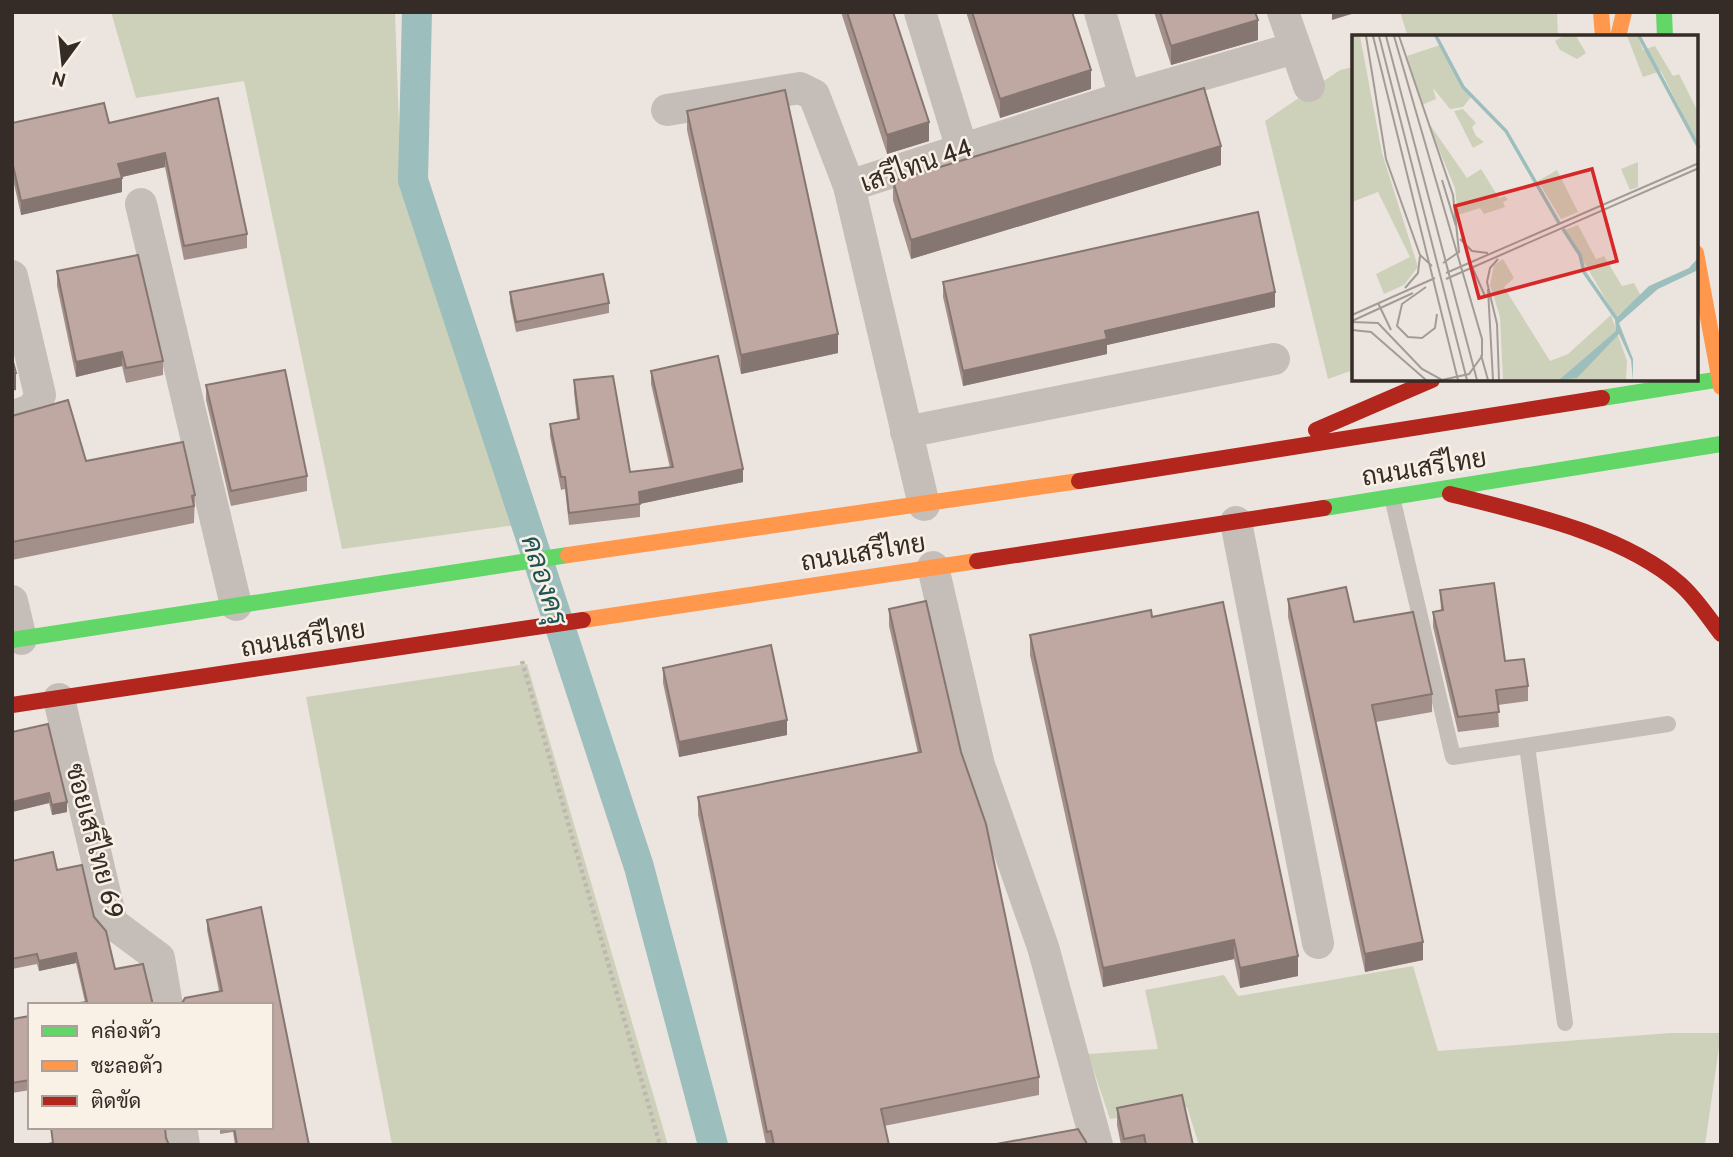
<svg xmlns="http://www.w3.org/2000/svg" width="1733" height="1157" viewBox="0 0 1733 1157" font-family="Cabin,Sarabun,sans-serif">
<style>
.green{fill:#ced1b9}
.lines{fill:none;stroke-linecap:round;stroke-linejoin:round}
.canal{stroke:#9cbebd;stroke-width:30}
.path{stroke:#beb6b1;stroke-width:4.5;stroke-dasharray:3.5 3.5;stroke-linecap:butt}
.lane{stroke:#c5beb8;stroke-width:16}
.street{stroke:#c5beb8;stroke-width:32}
.fast{stroke:#63d668;stroke-width:16}
.slow{stroke:#ff974d;stroke-width:16}
.jam{stroke:#b3261e;stroke-width:16}
.wall{fill:#a4908a}
.shaded-wall{fill:#867671}
.building{fill:#bfa8a1;stroke:#867671;stroke-width:2}
.labels{text-anchor:middle;dominant-baseline:central;stroke-width:5;stroke-linejoin:round;paint-order:stroke}
.street-label{font-size:26px;fill:#352b27;stroke:#f9f0e6}
.water-label{font-size:28px;font-style:italic;fill:#1d5456;stroke:#f9f0e6}
.inset-river{fill:none;stroke:#9cbebd;stroke-width:3.5}
.inset-road{fill:none;stroke:#a39b95;stroke-width:2}
.view{fill:#d62828;fill-opacity:0.15;stroke:#d62828;stroke-width:3.5}
.inset-edge{fill:none;stroke:#352b27;stroke-width:3.5}
</style>
<rect width="100%" height="100%" fill="#ece5df"/>
<path class="green" d="M 111,12 L 395,12 L 401,183 L 516,525 L 342,549 L 244,81 L 136,98 Z
M 1400,12 L 1557,12 L 1558,37 L 1408,37 Z
M 1353,67 L 1353,370 L 1328,379 L 1265,121 L 1340,70 Z
M 527,664 L 668,1145 L 392,1145 L 306,697 Z
M 1413,966 L 1438,1051 L 1670,1033 L 1721,1033 L 1705,1145 L 1199,1145 L 1187,1107 L 1110,1119 L 1088,1054 L 1158,1049 L 1145,990 L 1224,975 L 1238,996 Z"/>
<g class="lines">
<path class="canal" d="M 417,12 L 413,180 L 639,867 L 713,1145"/>
<path class="path" d="M 522,661 L 660,1145"/>
<path class="lane" d="M 1392,497 L 1453,757 L 1668,724
M 1527,746 L 1565,1023"/>
<path class="street" d="M 920,12 L 962,149
M 1100,12 L 1125,97
M 1283,12 L 1309,86
M 667,110 L 800,88 L 814,95 L 849,186 L 924,505
M 849,186 L 1125,97 L 1295,48
M 141,204 L 236,605
M 12,276 L 40,395 C 35,410 28,412 12,416
M 906,432 L 1274,359
M 1236,522 L 1318,943
M 933,567 L 979,765 L 1043,947 L 1097,1145
M 12,601 L 21,639
M 59,699 L 112,923 L 159,958 L 167,1005
M 181,1127 L 184,1145"/>
<path class="fast" d="M 1664,12 L 1665,37
M 1602,398 L 1721,379
M 1324,508 L 1721,444
M 12,640 L 568,555"/>
<path class="slow" d="M 1601,12 L 1603,37
M 1618,37 L 1624,12
M 1696,253 L 1721,387
M 568,555 L 1079,481
M 583,620 L 977,561"/>
<path class="jam" d="M 1316,430 L 1432,380
M 1079,481 L 1602,398
M 1450,494 C 1524,513 1622,533 1680,584 C 1696,598 1708,617 1721,634
M 977,561 L 1324,508
M 12,705 L 583,620"/>
</g>
<path class="wall" d="M 841,12 L 893,12 L 929,141 L 887,154 Z
M 966,12 L 1072,12 L 1091,89 L 1000,118 Z
M 1154,12 L 1255,12 L 1258,40 L 1171,65 Z
M 218,98 L 247,234 L 247,248 L 184,260 L 165,167 L 121,177 L 122,192 L 21,215 L 12,175 L 12,123 L 109,123 Z
M 687,111 L 838,353 L 741,374 L 687,130 Z
M 1221,165 L 911,259 L 893,200 L 893,181 Z
M 57,271 L 163,361 L 163,375 L 126,383 L 122,366 L 76,377 L 57,286 Z
M 943,282 L 1275,307 L 1107,345 L 1107,354 L 963,386 L 943,297 Z
M 510,292 L 609,303 L 609,313 L 516,332 L 510,302 Z
M 651,371 L 743,482 L 640,504 L 640,517 L 569,525 L 565,489 L 561,490 L 550,436 L 550,424 L 577,419 L 574,392 L 574,380 L 630,472 L 670,468 L 651,384 Z
M 206,385 L 307,476 L 307,491 L 231,506 L 206,400 Z
M 12,416 L 86,461 L 195,495 L 194,523 L 12,560 Z
M 1440,590 L 1528,686 L 1528,701 L 1498,705 L 1499,727 L 1458,732 L 1433,627 L 1433,612 L 1441,611 Z
M 1288,599 L 1354,622 L 1432,694 L 1432,712 L 1376,722 L 1423,960 L 1365,972 L 1288,617 Z
M 889,609 L 961,752 L 1039,1077 L 1039,1095 L 884,1126 L 889,1145 L 766,1145 L 698,815 L 698,797 L 918,753 L 889,626 Z
M 1152,617 L 1298,976 L 1240,988 L 1234,959 L 1103,987 L 1030,655 L 1030,635 Z
M 663,668 L 787,735 L 679,757 L 663,683 Z
M 12,732 L 67,812 L 52,815 L 49,803 L 12,812 Z
M 12,861 L 57,870 L 94,917 L 115,969 L 153,1005 L 85,1002 L 76,963 L 39,971 L 37,964 L 12,969 Z
M 207,920 L 309,1145 L 235,1145 L 233,1132 L 220,1134 L 220,1127 L 271,1127 L 219,991 L 207,930 Z
M 30,1016 L 30,1090 L 12,1093 L 12,1019 Z
M 1117,1108 L 1193,1145 L 1121,1145 L 1117,1125 Z"/>
<path class="shaded-wall" d="M 1332,12 L 1358,12 L 1332,20 Z
M 1258,20 L 1258,40 L 1171,65 L 1171,46 Z
M 1091,70 L 1091,89 L 1000,118 L 1000,99 Z
M 929,122 L 929,141 L 887,154 L 887,135 Z
M 1221,146 L 1221,165 L 911,259 L 911,240 Z
M 165,153 L 165,167 L 118,178 L 118,164 Z
M 122,178 L 122,192 L 21,215 L 21,201 Z
M 1275,292 L 1275,307 L 1107,345 L 1107,354 L 963,386 L 963,371 L 1105,331 Z
M 838,334 L 838,353 L 741,374 L 741,355 Z
M 122,352 L 122,366 L 76,377 L 76,362 Z
M 12,373 L 16,373 L 16,390 L 12,391 Z
M 743,469 L 743,482 L 639,504 L 639,492 Z
M 787,720 L 787,735 L 679,757 L 679,742 Z
M 49,793 L 49,803 L 12,812 L 12,802 Z
M 67,802 L 67,812 L 52,815 L 52,805 Z
M 1234,940 L 1234,959 L 1103,987 L 1103,968 Z
M 1423,942 L 1423,960 L 1365,972 L 1365,954 Z
M 76,953 L 76,963 L 39,971 L 39,961 Z
M 1298,956 L 1298,976 L 1240,988 L 1240,968 Z"/>
<path class="building" d="M 847,12 L 893,12 L 929,122 L 887,135 Z
M 972,12 L 1072,12 L 1091,70 L 1000,99 Z
M 1160,12 L 1255,12 L 1258,20 L 1171,46 Z
M 1204,88 L 1221,146 L 911,240 L 893,181 Z
M 785,90 L 838,334 L 741,355 L 687,111 Z
M 218,98 L 247,234 L 184,246 L 165,153 L 118,164 L 122,178 L 21,201 L 12,161 L 12,123 L 104,103 L 109,123 Z
M 1258,212 L 1275,292 L 1105,331 L 1107,339 L 963,371 L 943,282 Z
M 138,255 L 163,361 L 126,368 L 122,352 L 76,362 L 57,271 Z
M 603,274 L 609,303 L 516,322 L 510,292 Z
M 718,356 L 743,469 L 639,492 L 640,504 L 569,513 L 565,477 L 561,477 L 550,424 L 579,419 L 574,380 L 613,376 L 630,472 L 673,467 L 651,371 Z
M 12,358 L 16,373 L 12,373 Z
M 285,370 L 307,476 L 231,491 L 206,385 Z
M 68,400 L 86,461 L 183,442 L 195,495 L 192,496 L 194,506 L 12,542 L 12,416 Z
M 1494,583 L 1505,661 L 1524,659 L 1528,686 L 1496,690 L 1499,712 L 1458,717 L 1433,612 L 1443,610 L 1440,590 Z
M 1346,587 L 1354,622 L 1413,612 L 1432,694 L 1372,705 L 1423,942 L 1365,954 L 1288,599 Z
M 926,601 L 961,752 L 986,824 L 1039,1077 L 881,1109 L 889,1145 L 774,1145 L 771,1131 L 767,1132 L 698,797 L 921,752 L 889,609 Z
M 1223,602 L 1298,956 L 1240,968 L 1234,940 L 1103,968 L 1030,635 L 1151,610 L 1152,617 Z
M 771,645 L 787,720 L 679,742 L 663,668 Z
M 48,724 L 67,802 L 52,805 L 49,793 L 12,802 L 12,732 Z
M 53,852 L 57,870 L 82,865 L 94,917 L 106,931 L 115,969 L 143,964 L 153,1005 L 80,1005 L 79,1003 L 87,1002 L 76,953 L 39,961 L 37,954 L 12,959 L 12,861 Z
M 261,907 L 309,1145 L 237,1145 L 234,1127 L 271,1127 L 271,1005 L 181,1005 L 185,998 L 222,991 L 207,920 Z
M 30,1016 L 30,1080 L 12,1083 L 12,1019 Z
M 1182,1095 L 1193,1145 L 1146,1145 L 1144,1135 L 1124,1139 L 1117,1108 Z
M 51,1127 L 165,1127 L 166,1138 L 169,1145 L 43,1145 L 53,1143 Z
M 1078,1129 L 1086,1142 L 1087,1145 L 991,1145 Z"/>
<g class="labels">
<g class="street-label">
<text transform="translate(916 165) rotate(-19)">เสรีไทน 44</text>
<text transform="translate(1424 467) rotate(-9)">ถนนเสรีไทย</text>
<text transform="translate(863 552) rotate(-9)">ถนนเสรีไทย</text>
<text transform="translate(303 638) rotate(-9)">ถนนเสรีไทย</text>
<text transform="translate(95 841) rotate(75)">ซอยเสรีไทย 69</text>
</g>
<g class="water-label">
<text transform="translate(545 580) rotate(72)">คลองครุ</text>
</g>
</g>
<g transform="translate(1352 35)">
<rect width="346" height="346" fill="#ece5df"/>
<path d="M 0,1 L 8,1 L 30,118 L 66,232 L 52,250 L 32,259 L 24,239 L 58,222 L 26,157 L 0,167 ZM 211,1 L 224,1 L 234,18 L 225,24 L 208,15 L 203,6 ZM 275,1 L 286,1 L 291,15 L 303,11 L 321,41 L 327,39 L 346,77 L 346,110 L 309,36 L 291,42 ZM 88,10 L 119,62 L 111,72 L 98,74 L 81,53 L 84,64 L 70,70 L 55,21 ZM 111,74 L 124,88 L 120,92 L 124,101 L 132,107 L 121,113 L 102,76 ZM 74,84 L 115,143 L 129,134 L 147,163 L 153,161 L 156,165 L 151,167 L 153,172 L 132,179 L 128,173 L 106,180 L 103,153 ZM 286,127 L 286,152 L 278,155 L 269,134 ZM 205,135 L 226,177 L 209,184 L 186,146 ZM 226,190 L 244,224 L 252,221 L 270,251 L 282,248 L 289,261 L 264,282 L 213,195 ZM 151,224 L 162,243 L 152,252 L 198,326 L 216,319 L 259,280 L 275,326 L 274,345 L 151,345 L 148,282 L 138,250 L 142,230 Z" fill="#ced1b9"/>
<path d="M 346,223 L 346,235 L 306,254 L 267,288 L 281,324 L 281,345 L 279,325 L 267,299 L 225,343 L 207,345 L 264,296 L 263,284 L 297,251 L 337,233 Z" fill="#9cbebd"/>
<path class="inset-river" d="M 84,1 L 111,52 L 154,96 L 207,188M 287,1 L 347,113M 211,194 L 228,220 L 232,237 L 266,286"/>
<path class="inset-road" d="M 14,1 L 34,124 L 68,220 L 80,231M 21,1 L 106,345M 27,1 L 115,345M 34,1 L 125,345M 47,1 L 101,160 L 107,217 L 91,228M 90,145 L 104,191M 108,204 L 120,216 L 136,218M 146,224 L 138,233 L 135,247 L 145,289 L 147,345M 118,227 L 133,261M 94,238 L 347,128M 94,244 L 347,133M 74,252 L 50,269 L 45,291 L 56,302 L 70,303 L 83,293 L 85,279M 53,253 L 66,238 L 68,221M 136,254 L 141,345M 26,268 L 39,295M 0,280 L 83,243M 0,286 L 61,258M 0,287 L 26,288 L 70,334 L 90,345 L 117,339 L 130,321 L 130,304 L 42,1M 0,295 L 19,297 L 74,345M 129,320 L 136,345"/>
<path class="view" d="M 240,134 L 265,226 L 127,263 L 103,171 Z"/>
<rect width="346" height="346" class="inset-edge"/>
</g>
<rect width="1733" height="1157" fill="none" stroke="#352b27" stroke-width="28"/>
<rect x="28" y="1003" width="245" height="126" fill="#f9f0e6" stroke="#aba19a" stroke-width="2"/>
<rect x="42" y="1026" width="35" height="10" fill="#63d668" stroke="#aba19a" stroke-width="2"/>
<text x="91" y="1038" font-size="21" fill="#352b27">คล่องตัว</text>
<rect x="42" y="1061" width="35" height="10" fill="#ff974d" stroke="#aba19a" stroke-width="2"/>
<text x="91" y="1073" font-size="21" fill="#352b27">ชะลอตัว</text>
<rect x="42" y="1096" width="35" height="10" fill="#b3261e" stroke="#aba19a" stroke-width="2"/>
<text x="91" y="1108" font-size="21" fill="#352b27">ติดขัด</text>
<g transform="translate(63 63) rotate(195)" stroke="#f9f0e6" stroke-width="5" paint-order="stroke">
<path d="M0-5L12 26L0 18L-12 26Z" fill="#352b27"/>
<text y="-10" font-size="19" font-weight="bold" text-anchor="middle" fill="#352b27">N</text>
</g>
</svg>
